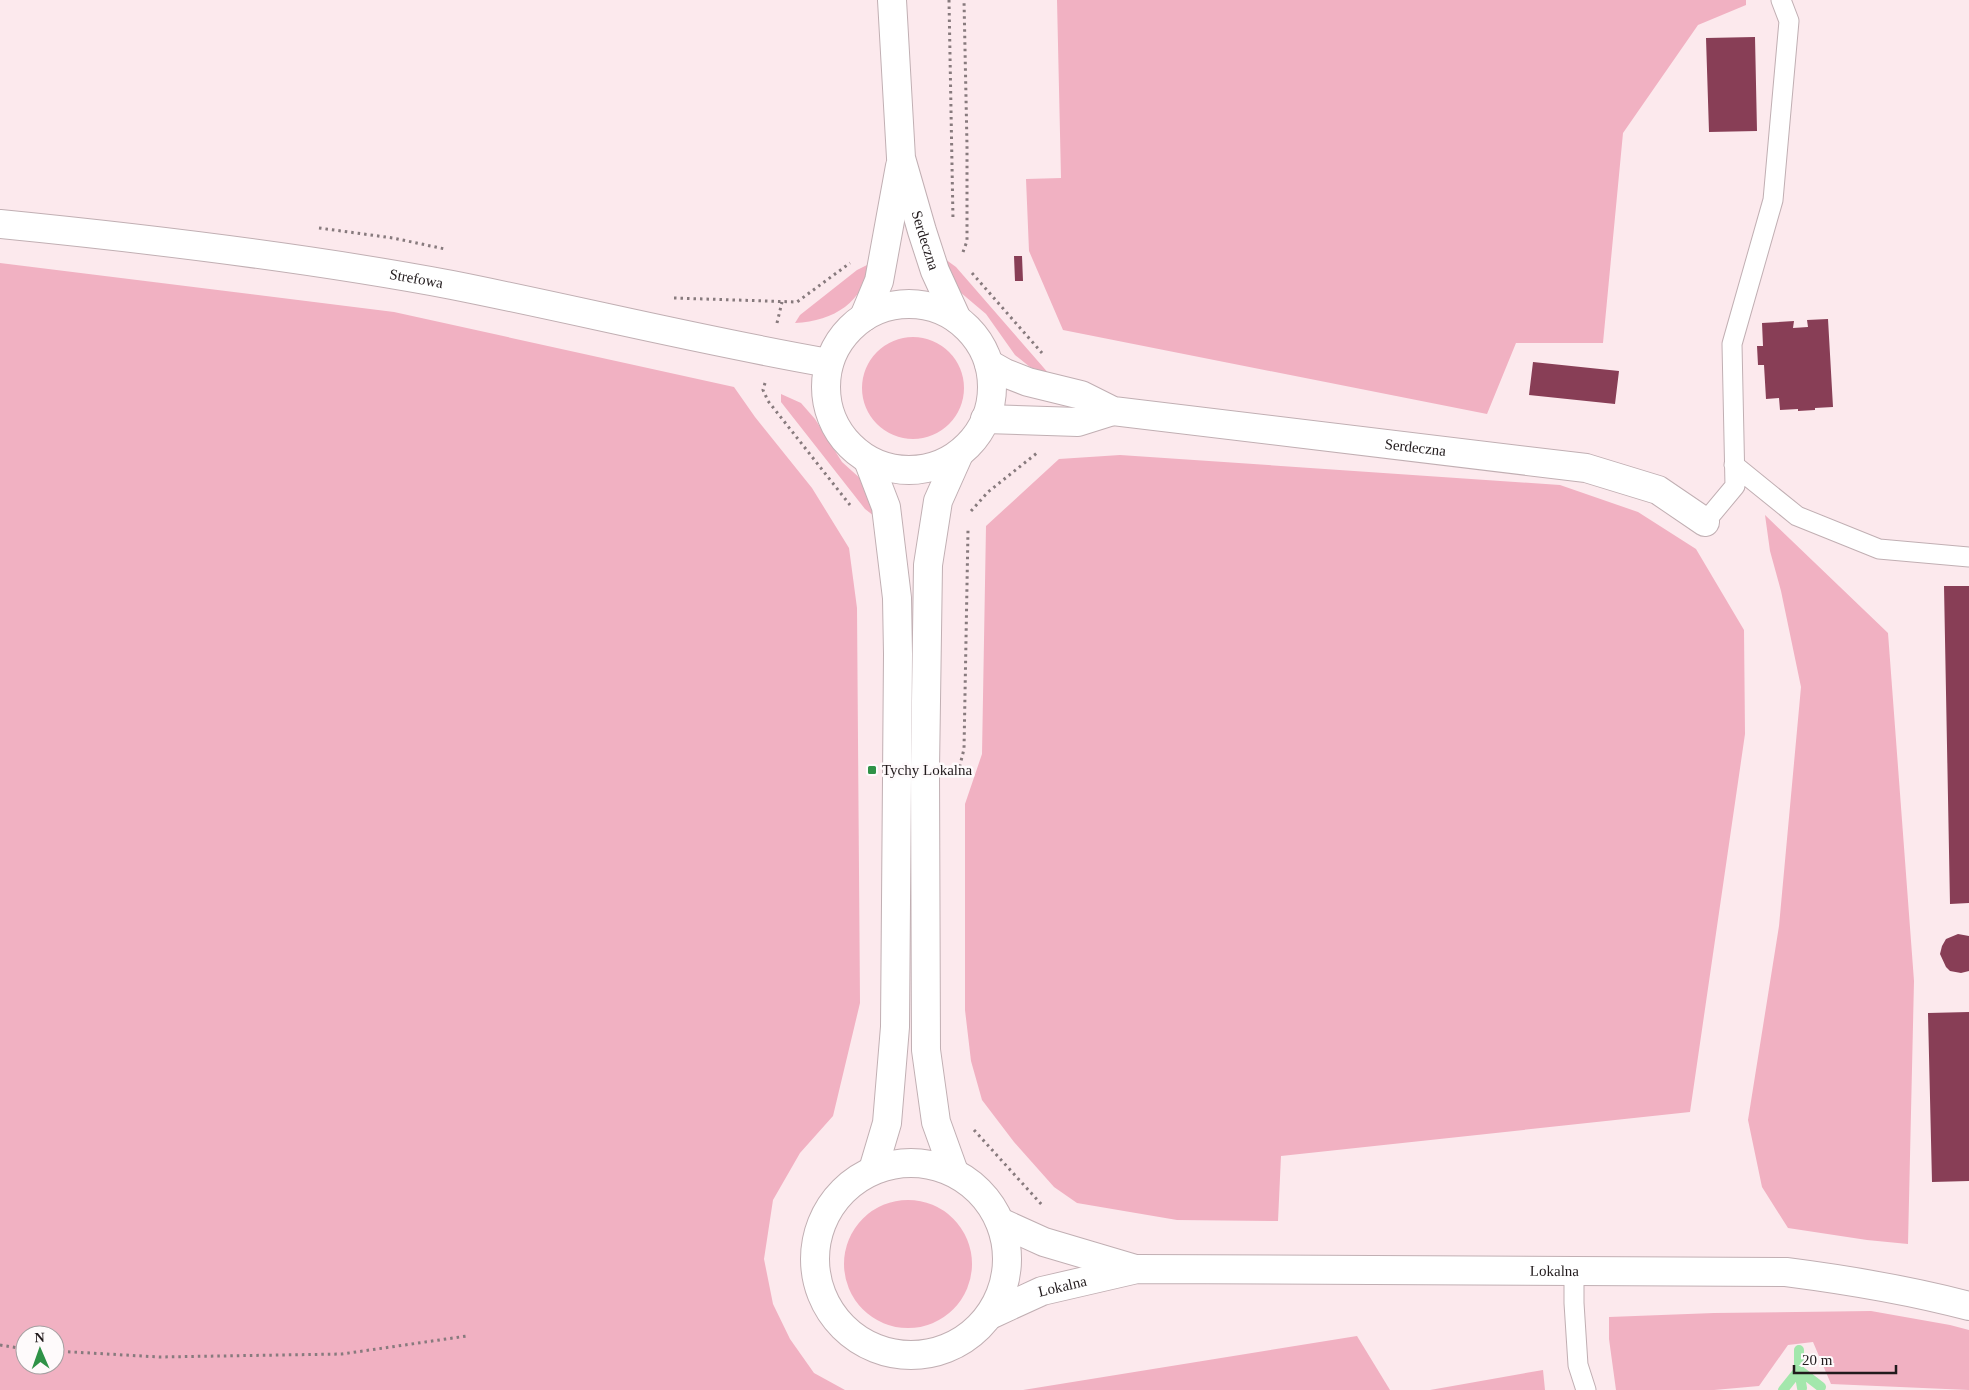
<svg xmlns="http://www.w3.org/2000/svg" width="1969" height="1390" viewBox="0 0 1969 1390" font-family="Georgia,serif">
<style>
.green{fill:#f1b1c2;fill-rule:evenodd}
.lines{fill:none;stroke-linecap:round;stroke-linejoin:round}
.stream{stroke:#a3e7ac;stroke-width:10}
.building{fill:#883e56}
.lane-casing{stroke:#c1afb3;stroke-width:21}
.street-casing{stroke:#c1afb3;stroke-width:30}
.secondary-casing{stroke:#c1afb3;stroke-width:30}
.path{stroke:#877a7d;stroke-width:3;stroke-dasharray:2.5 4;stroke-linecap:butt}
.lane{stroke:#fff;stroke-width:19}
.street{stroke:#fff;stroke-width:28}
.secondary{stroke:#fff;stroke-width:28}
.poi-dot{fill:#2f9247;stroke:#fefafb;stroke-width:2}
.labels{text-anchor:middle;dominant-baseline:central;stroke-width:5;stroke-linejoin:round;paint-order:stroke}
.street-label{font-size:15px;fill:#211a1c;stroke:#fefafb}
.poi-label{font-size:15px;fill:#211a1c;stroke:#fefafb;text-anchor:start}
</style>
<rect width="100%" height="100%" fill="#fce9ed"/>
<path class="green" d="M 1057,0 L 1746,0 L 1746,5 L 1698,25 L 1623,133 L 1603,343 L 1516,343 L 1487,414 L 1063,330 L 1029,251 L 1026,179 L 1061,178 Z
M 945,259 L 956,267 L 1050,375 L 1030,367 L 1015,355 L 986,314 L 960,292 Z
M 0,263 L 394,312 L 734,387 L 755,417 L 812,488 L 849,548 L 857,608 L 860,1003 L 833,1116 L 800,1153 L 773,1200 L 764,1259 L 773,1304 L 790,1339 L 814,1373 L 845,1390 L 0,1390 ZM 25,1335 L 55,1335 L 55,1365 L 25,1365 Z
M 871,263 C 863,302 835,321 795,323 L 800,315 L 857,270 Z
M862 388a51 51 0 1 1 102 0a51 51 0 1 1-102 0Z
M 781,394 L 801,403 L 815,419 L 842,462 L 862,480 L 872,501 L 874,516 L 865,509 L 781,402 Z
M 1120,455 L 1560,485 L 1638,512 L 1696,549 L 1744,630 L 1745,734 L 1690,1112 L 1281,1156 L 1278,1221 L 1177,1220 L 1077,1203 L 1054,1187 L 1014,1142 L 982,1100 L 971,1061 L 965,1010 L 965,804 L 982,754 L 986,526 L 1059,459 Z
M 1765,515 L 1888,633 L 1914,981 L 1908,1244 L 1867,1240 L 1788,1228 L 1762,1187 L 1748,1120 L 1779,926 L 1801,687 L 1781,591 L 1770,551 Z
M844 1264a64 64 0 1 1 128 0a64 64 0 1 1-128 0Z
M 1871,1311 L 1950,1325 L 1969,1330 L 1969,1390 L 1831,1384 L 1813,1342 L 1788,1345 L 1759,1386 L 1714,1390 L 1616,1390 L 1609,1339 L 1609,1317 L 1714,1313 Z
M 1357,1336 L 1390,1390 L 1023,1390 Z
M 1543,1370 L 1545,1390 L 1430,1390 Z"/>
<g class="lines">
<path class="stream" d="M 1802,1388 L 1799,1370 L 1821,1387
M 1783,1390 L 1799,1370 L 1799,1350"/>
</g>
<path class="building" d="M 1755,37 L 1757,131 L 1709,132 L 1706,38 Z
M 1014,256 L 1022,256 L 1023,281 L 1015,281 Z
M 1828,319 L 1833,407 L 1815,408 L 1815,410 L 1798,411 L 1798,409 L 1780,410 L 1779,398 L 1766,399 L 1764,365 L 1758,365 L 1757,346 L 1763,346 L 1762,323 L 1794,321 L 1793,328 L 1808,327 L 1807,320 Z
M 1533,362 L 1619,371 L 1615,404 L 1529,395 Z
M 1944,586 L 1969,586 L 1969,903 L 1950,904 Z
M 1958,934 L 1969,936 L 1969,971 L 1961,973 L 1950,971 L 1946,967 L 1940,954 L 1942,946 L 1946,939 Z
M 1969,1012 L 1969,1181 L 1932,1182 L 1928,1013 Z"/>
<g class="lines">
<defs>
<path id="lane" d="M 1734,465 L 1797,516 L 1879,549 L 1969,557
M 1705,522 L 1735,486 L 1732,344 L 1773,200 L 1789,21 L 1781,0
M 1574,1270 L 1574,1303 L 1578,1365 L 1586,1390"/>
<g id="street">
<path id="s1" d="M 989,364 L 1005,373 L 1028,382 L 1081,395 L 1113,411 L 1586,468 L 1658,490 L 1705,522"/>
<path d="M 985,419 L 1078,422 L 1113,411"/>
</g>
<g id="secondary">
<path id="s2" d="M 892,0 L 901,158 L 922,231 L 935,271 L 957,319"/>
<path id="s3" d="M 0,224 C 151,239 303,257 452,285 C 578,310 702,341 829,363"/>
<circle cx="909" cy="387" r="83"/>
<path d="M 864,317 L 879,281 L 900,166"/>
<path d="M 868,460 L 886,507 L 897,598 L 898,654 L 895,1027 L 887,1123 L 873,1170"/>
<circle cx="911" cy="1259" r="96"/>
<path d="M 954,1172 L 936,1122 L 926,1050 L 925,770 L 928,565 L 938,501 L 959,454"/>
<path d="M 1000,1222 L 1044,1242 L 1135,1269"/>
<path id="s4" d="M 992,1314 L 1042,1291 L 1137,1269 L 1786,1272 C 1848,1280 1909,1290 1969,1306"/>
</g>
</defs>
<use href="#lane" class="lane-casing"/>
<use href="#street" class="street-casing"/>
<use href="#secondary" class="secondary-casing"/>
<path class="path" d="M 949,0 L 953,220
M 319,228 L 393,238 L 445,249
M 963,252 L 967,241 L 967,146 L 964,0
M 972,273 L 1042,353
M 674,298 L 797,302 L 850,263
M 777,323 L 782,302
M 765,383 L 763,390 L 768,401 L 850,505
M 971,511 L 988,492 L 1037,453
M 958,773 L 964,749 L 968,530
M 974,1130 L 1042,1205
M 0,1345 L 25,1349
M 55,1351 L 159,1357 L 342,1354 L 467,1336"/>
<use href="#lane" class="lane"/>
<use href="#street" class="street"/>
<use href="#secondary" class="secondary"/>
</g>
<rect class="poi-dot" x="867" y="765" width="10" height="10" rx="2.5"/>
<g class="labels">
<g class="street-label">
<text stroke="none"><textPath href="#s2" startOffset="244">Serdeczna</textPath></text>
<text stroke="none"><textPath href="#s3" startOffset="420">Strefowa</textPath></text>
<text stroke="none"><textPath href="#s1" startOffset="438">Serdeczna</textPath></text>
<text stroke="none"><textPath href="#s4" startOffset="570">Lokalna</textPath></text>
<text stroke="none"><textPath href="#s4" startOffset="76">Lokalna</textPath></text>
</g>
<g class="poi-label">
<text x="882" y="770">Tychy Lokalna</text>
</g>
</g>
<g transform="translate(40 1350) rotate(358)"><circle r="24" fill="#fefafb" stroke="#a6a0a2"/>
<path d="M0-4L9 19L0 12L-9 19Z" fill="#2f9247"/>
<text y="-8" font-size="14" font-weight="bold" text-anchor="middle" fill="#211a1c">N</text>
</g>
<path d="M1794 1365v8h102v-8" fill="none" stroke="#211a1c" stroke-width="2.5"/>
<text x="1802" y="1365" font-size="15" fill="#211a1c" stroke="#fefafb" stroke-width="4" paint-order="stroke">20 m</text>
</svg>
